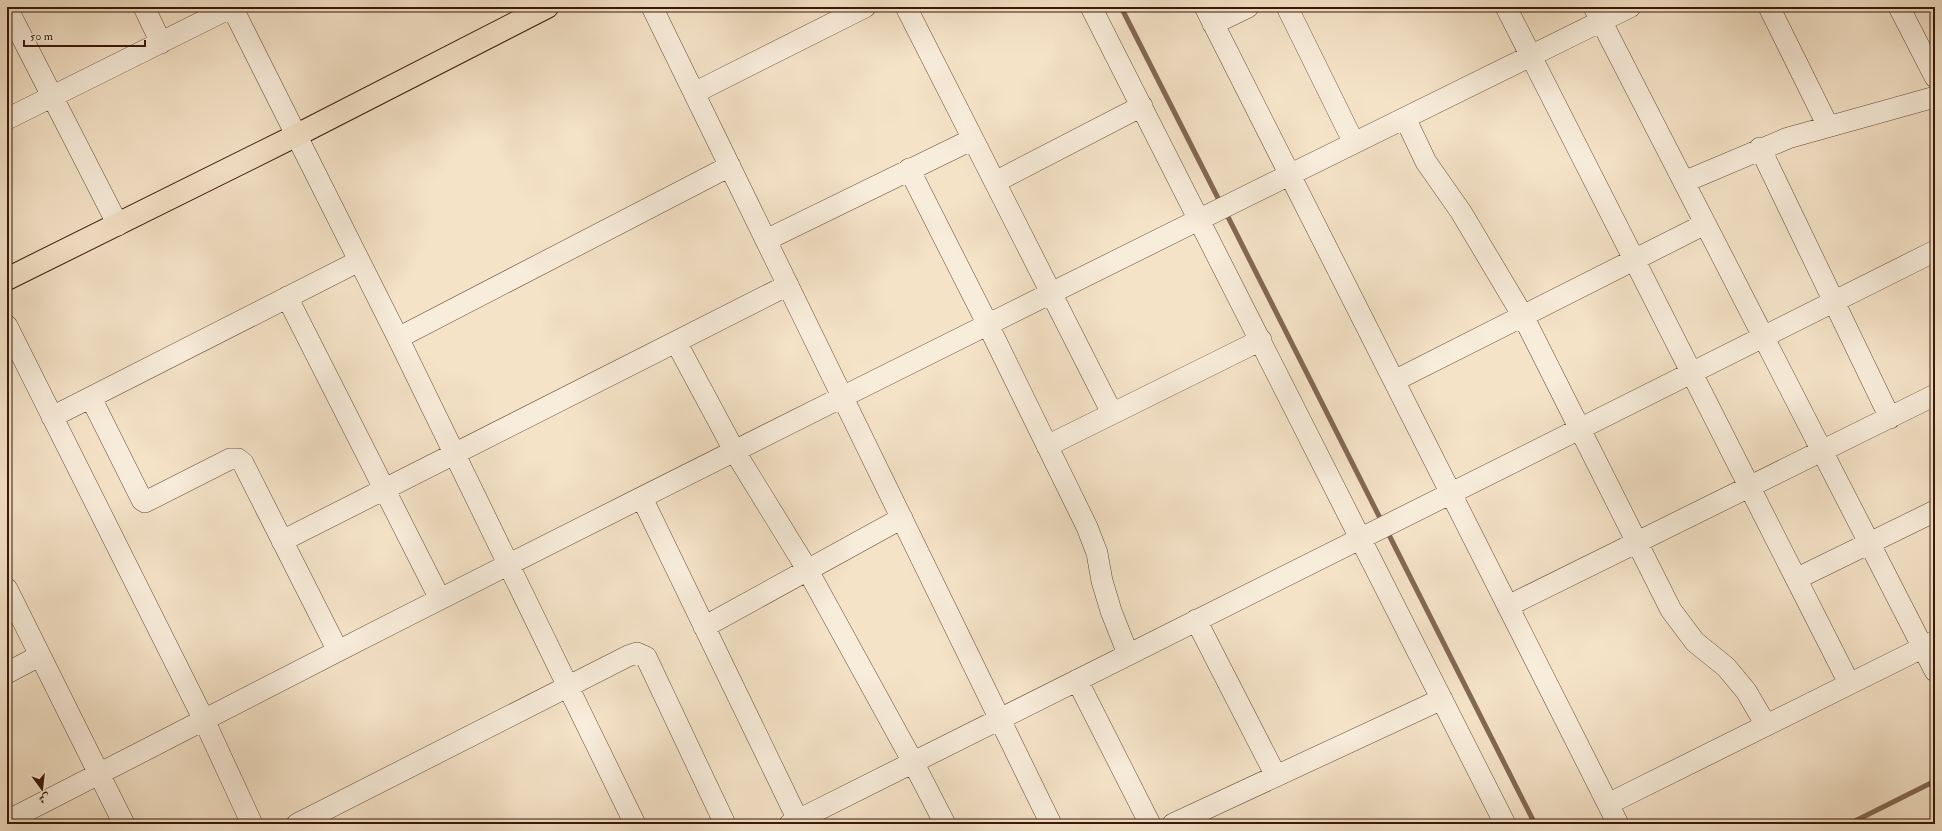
<svg xmlns="http://www.w3.org/2000/svg" width="1942" height="831" viewBox="0 0 1942 831" font-family="'IM FELL Double Pica',Amiri,serif">
<style>
.lines{fill:none;stroke-linecap:round;stroke-linejoin:round}
.stream{stroke:#836854;stroke-width:5}
.minor-casing{stroke:#684b38;stroke-width:22}
.major-casing{stroke:#391808;stroke-width:24}
.minor{stroke:#f8eddb;stroke-width:21}
.major{stroke:#f5e3c8;stroke-width:22}
</style>
<rect width="100%" height="100%" fill="#f5e3c8"/>
<filter id="stains"><feTurbulence type="fractalNoise" baseFrequency=".005" numOctaves="4"/><feColorMatrix values="0 0 0 0 .2 0 0 0 0 .09 0 0 0 0 .02 0 0 0 .5 -.17"/></filter>
<radialGradient id="worn" r=".72"><stop offset=".6" stop-color="#630" stop-opacity="0"/><stop offset="1" stop-color="#630" stop-opacity=".3"/></radialGradient>
<g class="lines">
<path class="stream" d="M 1121,7 L 1221,204
M 1225,211 L 1382,522
M 1387,531 L 1535,824
M 1849,824 L 1935,781"/>
<defs>
<path id="minor" d="M 144,7 L 161,43
M 232,7 L 398,338 L 635,824
M 652,7 L 1051,824
M 906,7 L 1112,413
M 1091,7 L 1505,824
M 1205,7 L 1618,824
M 1287,7 L 1354,143
M 1506,7 L 1849,683
M 1594,7 L 1935,671
M 1769,7 L 1828,126
M 1899,7 L 1935,77
M 7,8 L 118,225
M 1213,24 L 1248,7
M 694,93 L 865,7
M 1405,118 L 1426,162 L 1461,212 L 1523,316 L 1671,610 L 1695,642 L 1726,667 L 1746,691 L 1766,725
M 7,119 L 232,7
M 1760,148 L 1890,418
M 909,169 L 988,325 L 1087,527 L 1097,553 L 1102,581 L 1111,611 L 1128,654
M 995,182 L 1142,106
M 1684,182 L 1788,138 L 1935,97
M 766,240 L 973,139
M 287,297 L 440,599
M 7,326 L 204,720 L 252,824
M 398,338 L 730,166
M 676,342 L 735,452 L 807,569 L 913,762 L 945,824
M 1394,381 L 1705,224
M 91,398 L 142,500 L 145,502 L 230,459 L 238,459 L 243,463 L 338,651
M 52,417 L 359,261
M 1047,446 L 1261,340
M 642,498 L 798,820
M 282,541 L 788,285
M 1796,579 L 1935,511
M 7,589 L 124,824
M 1508,606 L 1935,395
M 1196,620 L 1276,776
M 704,627 L 902,518
M 7,673 L 39,656
M 1077,680 L 1150,824
M 1608,804 L 1934,642
M 7,821 C 118,765 229,706 340,650 C 768,432 1199,219 1630,7
M 297,824 L 628,656 L 637,653 L 646,657 L 725,824
M 790,824 L 1935,251
M 1173,824 L 1442,699"/>
<path id="major" d="M 7,279 L 297,135 L 547,7"/>
</defs>
<use href="#minor" class="minor-casing"/>
<use href="#major" class="major-casing"/>
<use href="#minor" class="minor"/>
<use href="#major" class="major"/>
</g>
<rect width="1942" height="831" fill="none" stroke="#f5e3c8" stroke-width="24"/>
<rect x="8" y="8" width="1926" height="815" fill="none" stroke="#391808" stroke-width="2"/>
<rect x="12" y="12" width="1918" height="807" fill="none" stroke="#391808"/>
<g transform="translate(42 789) rotate(165)" stroke="#f8eddb" stroke-width="3" paint-order="stroke">
<path d="M0-3L7 15L0 10L-7 15Z" fill="#391808"/>
<text y="-6" font-size="11" font-weight="bold" text-anchor="middle" fill="#391808">ش</text>
</g>
<path d="M24 40v6h121v-6" fill="none" stroke="#391808" stroke-width="2"/>
<text x="30" y="40" font-size="12" fill="#391808" stroke="#f8eddb" stroke-width="3" paint-order="stroke">50 m</text>
<rect width="100%" height="100%" filter="url(#stains)"/>
<rect width="100%" height="100%" fill="url(#worn)"/>
</svg>
